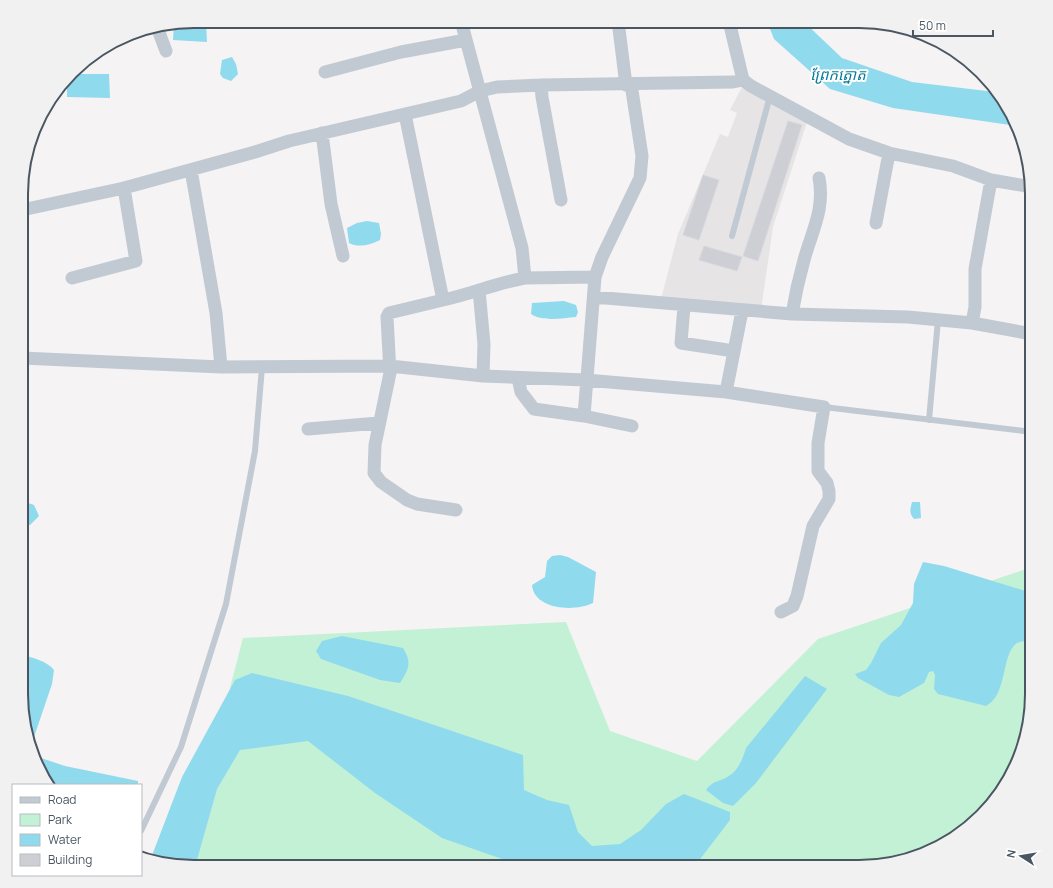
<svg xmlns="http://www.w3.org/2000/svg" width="1053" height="888" viewBox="0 0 1053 888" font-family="Manrope,'Noto Sans Khmer',sans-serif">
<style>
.education{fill:#e6e4e5}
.green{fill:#c3f1d5}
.water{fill:#90daee}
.building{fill:#cdcfd5;stroke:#d7d9de}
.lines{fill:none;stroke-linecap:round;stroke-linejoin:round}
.lane{stroke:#c1cad2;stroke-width:6}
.street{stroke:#c1cad2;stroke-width:13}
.labels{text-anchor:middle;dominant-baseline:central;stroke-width:4;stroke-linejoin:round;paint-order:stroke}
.water-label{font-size:15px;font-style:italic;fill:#0c7c9b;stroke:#fff}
.rim{fill:none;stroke:#4a5661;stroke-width:2}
</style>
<rect width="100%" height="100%" fill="#f5f3f3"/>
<path class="education" d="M 742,87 L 808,119 L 773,227 L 761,310 L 661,299 L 678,234 L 720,134 L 728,137 L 737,113 L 730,110 Z"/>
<path class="green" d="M 1032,567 L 1032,694 L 1019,760 L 981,816 L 925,854 L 870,867 L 194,867 L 184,865 L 243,638 L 566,622 L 610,731 L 697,761 L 818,639 Z"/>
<path class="water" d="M 194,21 L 206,21 L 207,42 L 173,40 L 174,24 Z
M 767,21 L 803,21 L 842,58 L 912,82 L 995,92 L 1017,126 L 893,108 L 830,89 L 774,39 Z
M 232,57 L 236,64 L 238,74 L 231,81 L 223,78 L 220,74 L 222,60 Z
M 72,74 L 109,74 L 110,98 L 67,97 L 67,80 Z
M 367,221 L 379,223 L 381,234 L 380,240 C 370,245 359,248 349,243 L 347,228 L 357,223 Z
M 564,301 L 576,305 L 578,312 L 576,317 C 563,318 542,322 531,314 L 532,303 Z
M 22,501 L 34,505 L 39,516 L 30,525 L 22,525 Z
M 912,502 L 920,502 L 921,518 L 914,519 C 909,513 910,510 912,502 Z
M 560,555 L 568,557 L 596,572 L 593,603 C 575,612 534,610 532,585 L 545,577 L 547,561 L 552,556 Z
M 923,562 L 944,566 L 1032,593 L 1032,641 C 1027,641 1021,641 1017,643 C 1001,653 1008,695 986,706 L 938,694 L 934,689 L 935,675 L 933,671 L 929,672 L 924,683 L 899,697 L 889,695 L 858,678 L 855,674 L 866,670 L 871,663 L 881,643 L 901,625 L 913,603 L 914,584 Z
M 342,636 L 403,648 C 412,662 409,669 400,683 L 380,680 L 321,659 L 316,651 L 322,641 Z
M 21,655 C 32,657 47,661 54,670 L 52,684 L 32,743 L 21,705 Z
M 252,673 L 348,696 L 523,755 L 524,790 L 547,800 L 569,805 L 578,832 L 592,846 L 620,844 L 641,830 L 666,804 L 684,794 L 730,812 L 730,820 L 694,867 L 531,867 L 505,860 L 442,838 L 375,793 L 308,741 L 240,750 L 217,789 L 195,867 L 151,858 L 182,777 L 235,680 Z
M 805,676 L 827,689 L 756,783 L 733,806 L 723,803 L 706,790 C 712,781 718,782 727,777 C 738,772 743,758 746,748 Z
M 35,756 L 65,766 L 138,781 L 138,785 L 49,785 L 39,770 Z"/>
<path class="building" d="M 788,121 L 802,125 L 758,261 L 743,256 Z
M 703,175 L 719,180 L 699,240 L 683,235 Z
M 704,246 L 742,257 L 737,271 L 699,260 Z"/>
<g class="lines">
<path class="lane" d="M 732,236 L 770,96
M 824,407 L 1032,432
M 929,420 L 938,320
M 141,831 L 181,747 L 226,604 L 255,451 L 262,367"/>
<path class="street" d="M 618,21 L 626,85
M 729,21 L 743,80 L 751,86 L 849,139 L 889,153 L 953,166 L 991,180 L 1032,187
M 157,27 L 166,51
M 325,72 L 401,52 L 466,40
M 541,85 L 542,97 L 561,200
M 405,114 L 443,300 C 471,294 497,283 525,278 L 522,248 L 461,21
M 322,133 L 331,204 L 343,256
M 191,170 L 216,313 L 221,367
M 22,210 L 124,188 L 255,152 L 289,141 L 461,101 L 480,91 L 497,87 L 541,85 L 733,82 L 743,80
M 876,223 L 889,153
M 72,278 L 136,261 L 124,188
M 525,278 L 595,277
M 479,290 L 484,344 L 483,376
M 594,297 L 792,314 L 908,317 L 972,323 L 1032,334
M 443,300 L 389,313 L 387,317 L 390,373 L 375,445 L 374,473 L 381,482 L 407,500 L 417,504 L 456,510
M 684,306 L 681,343 L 734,351
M 792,314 C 795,296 799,278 804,260 C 812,231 825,209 819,178
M 972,323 L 975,307 L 975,269 L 991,180
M 22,358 L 221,367 L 390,366 L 483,376 L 586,380 L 726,392 L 824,407 L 818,443 L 818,471 L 827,483 L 829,491 L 829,499 L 813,526 L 797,596 L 793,606 L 781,612
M 518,378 L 521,392 L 534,409 L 584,416 L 632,426
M 726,392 L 742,311
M 584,416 L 595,277 L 602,257 L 640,178 L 642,156 L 631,84
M 308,429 L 378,423"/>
</g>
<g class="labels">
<g class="water-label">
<text x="838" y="74">ព្រែកត្នោត</text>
</g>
</g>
<path d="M0 0H1053V888H0ZM194 28H859A166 166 0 0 1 1025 194V694A166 166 0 0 1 859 860H194A166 166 0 0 1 28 694V194A166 166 0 0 1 194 28Z" fill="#f1f1f2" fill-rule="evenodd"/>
<path class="rim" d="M194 28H859A166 166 0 0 1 1025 194V694A166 166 0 0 1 859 860H194A166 166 0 0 1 28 694V194A166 166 0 0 1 194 28Z"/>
<rect x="12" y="784" width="130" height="92" fill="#ffffff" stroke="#b7bbc0"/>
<rect x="20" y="797" width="20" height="6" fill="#c1cad2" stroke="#b7bbc0"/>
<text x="48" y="804" font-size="12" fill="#4a5661">Road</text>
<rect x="20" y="814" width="20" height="12" fill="#c3f1d5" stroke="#b7bbc0"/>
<text x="48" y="824" font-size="12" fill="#4a5661">Park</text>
<rect x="20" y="834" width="20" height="12" fill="#90daee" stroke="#b7bbc0"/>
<text x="48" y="844" font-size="12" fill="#4a5661">Water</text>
<rect x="20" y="854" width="20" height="12" fill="#cdcfd5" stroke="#b7bbc0"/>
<text x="48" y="864" font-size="12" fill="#4a5661">Building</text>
<g transform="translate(1021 856) rotate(282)" stroke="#ffffff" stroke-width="3" paint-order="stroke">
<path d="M0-3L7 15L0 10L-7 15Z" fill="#4a5661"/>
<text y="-6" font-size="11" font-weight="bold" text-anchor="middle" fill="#4a5661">N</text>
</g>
<path d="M913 30v6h80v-6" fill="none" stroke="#4a5661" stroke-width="2"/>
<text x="919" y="30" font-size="12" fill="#4a5661" stroke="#ffffff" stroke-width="3" paint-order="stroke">50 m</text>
</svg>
